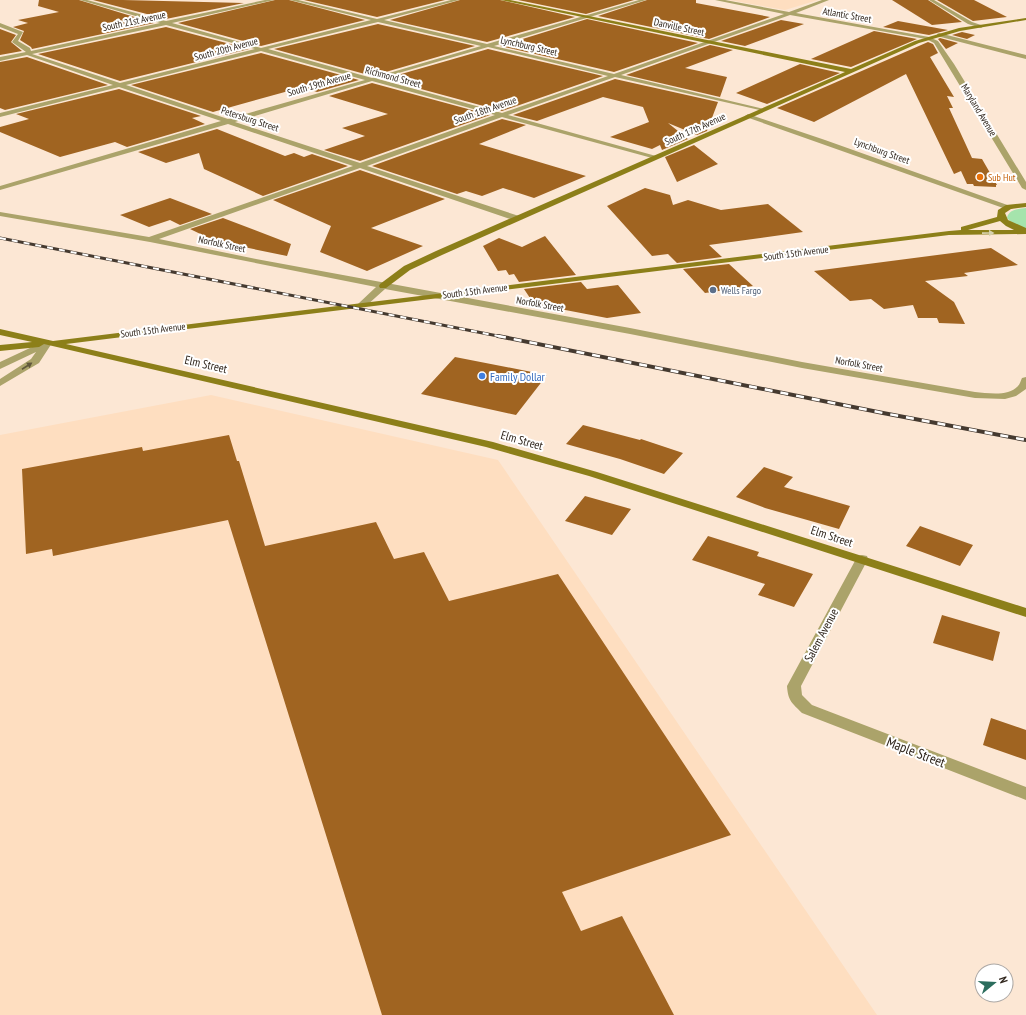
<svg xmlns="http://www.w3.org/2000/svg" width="1026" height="1015" viewBox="0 0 1026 1015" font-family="'PT Sans Narrow',sans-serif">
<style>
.built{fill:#fedec0}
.green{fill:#a5e4ac}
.building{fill:#a06421}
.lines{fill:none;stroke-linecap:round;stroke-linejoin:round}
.street{fill:#aba36a;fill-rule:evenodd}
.secondary{fill:#8c7f19;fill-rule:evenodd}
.rail-far1-casing{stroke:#453a30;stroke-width:3}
.rail-casing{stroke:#453a30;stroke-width:4}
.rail-far1{stroke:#fff;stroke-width:2;stroke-dasharray:6;stroke-linecap:butt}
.rail{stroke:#fff;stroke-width:2.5;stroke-dasharray:8;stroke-linecap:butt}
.oneway{fill:#d7d2ae}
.oneway2{fill:#61583c}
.food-dot{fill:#e8710a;stroke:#fff;stroke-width:1.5}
.service-dot{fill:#5c6f8a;stroke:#fff;stroke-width:1.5}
.shop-dot{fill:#3f7fe0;stroke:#fff;stroke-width:1.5}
.labels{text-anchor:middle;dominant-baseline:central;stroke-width:4;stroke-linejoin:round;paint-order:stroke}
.far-street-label{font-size:10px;fill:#30261d;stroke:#fff}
.far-food-label{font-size:10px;fill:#c56008;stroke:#fff;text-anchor:start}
.far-service-label{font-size:10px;fill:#4e5e75;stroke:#fff;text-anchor:start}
.street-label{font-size:12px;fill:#30261d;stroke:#fff}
.shop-label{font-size:12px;fill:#366cbe;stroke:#fff;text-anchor:start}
.near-street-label{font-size:14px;fill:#30261d;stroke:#fff}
</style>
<rect width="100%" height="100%" fill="#fce7d4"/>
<path class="built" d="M 729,0 L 818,0 L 785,10 Z
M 211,395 L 498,460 L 877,1015 L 0,1015 L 0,435 Z"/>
<path class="green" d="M 1026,208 L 1026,230 L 1010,221 L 1007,218 C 1009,209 1019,209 1026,208 Z"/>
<path class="building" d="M 39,0 L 79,0 L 154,23 L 32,49 L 31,47 L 20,40 L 24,31 L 13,27 L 28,23 L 18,20 L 59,12 L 38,6 Z
M 93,0 L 123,0 L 244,3 L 166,19 Z
M 275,0 L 289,0 L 365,20 L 261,46 L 178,23 Z
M 304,0 L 445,0 L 377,17 Z
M 460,0 L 500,0 L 575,17 L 487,42 L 390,20 Z
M 518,0 L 634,0 L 586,14 Z
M 647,0 L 696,0 L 696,3 L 770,17 L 709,39 L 598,16 Z
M 892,0 L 928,0 L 962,22 L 932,25 Z
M 937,0 L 974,0 L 1007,17 L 973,21 Z
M 587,19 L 698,43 L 614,72 L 500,46 Z
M 781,20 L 804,24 L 745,46 L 721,41 Z
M 898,21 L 948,30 L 929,35 L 883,27 Z
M 378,24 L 475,46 L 372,76 L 274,49 Z
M 166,27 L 249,49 L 120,81 L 38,54 Z
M 0,29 L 16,35 L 11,42 L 22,51 L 0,55 Z
M 874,31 L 917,39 L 851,67 L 811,59 Z
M 962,32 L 975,35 L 967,39 L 952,35 Z
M 940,38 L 958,43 L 946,49 L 938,39 Z
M 928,42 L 933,44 L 938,53 L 930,57 L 954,97 L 947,96 L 953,108 L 949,108 L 972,158 L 982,159 L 997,185 L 996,185 L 996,187 L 974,186 L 973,184 L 967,184 L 961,171 L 954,174 L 906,74 L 814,122 L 777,108 Z
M 710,45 L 733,50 L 685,68 L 727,77 L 720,97 L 626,75 Z
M 488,49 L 603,76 L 502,111 L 384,79 Z
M 261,53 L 359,80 L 317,92 L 303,87 L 213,112 L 131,85 Z
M 27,57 L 108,85 L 5,110 L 0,108 L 0,62 Z
M 800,64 L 840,73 L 767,104 L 736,93 Z
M 615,79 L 718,102 L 707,131 L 697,135 L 668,123 L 688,139 L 662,150 L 660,145 L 652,149 L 610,137 L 649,122 L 643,107 L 603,97 L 537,121 L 513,115 Z
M 372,83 L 490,115 L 360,161 L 324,150 L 365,136 L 342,128 L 388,114 L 329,96 Z
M 119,89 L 201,116 L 192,118 L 205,124 L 127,147 L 115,142 L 60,157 L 0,132 L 0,127 L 29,119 L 16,114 Z
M 502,119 L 526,125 L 479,144 L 586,176 L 534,198 L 503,188 L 482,196 L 466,191 L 457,194 L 372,166 Z
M 217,129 L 285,156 L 294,153 L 304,157 L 312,154 L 348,166 L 263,196 L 204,169 L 199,153 L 166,163 L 138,152 Z
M 694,145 L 718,164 L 677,182 L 665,157 Z
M 360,170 L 445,199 L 371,228 L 423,246 L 367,271 L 320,252 L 331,226 L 273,200 Z
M 645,188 L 670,195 L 673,205 L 688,200 L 721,210 L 768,204 L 803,232 L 709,245 L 722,257 L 677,263 L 668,254 L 652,256 L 607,206 Z
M 170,198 L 212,214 L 180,225 L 170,220 L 149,227 L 120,215 Z
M 223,218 L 291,244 L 287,256 L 215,241 L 190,229 Z
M 545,236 L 576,275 L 519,282 L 514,274 L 509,275 L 506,270 L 498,271 L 483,246 L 499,238 L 522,247 Z
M 991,248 L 1018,265 L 964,273 L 968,276 L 925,281 L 954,302 L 965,324 L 939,323 L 937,318 L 918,318 L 913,305 L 884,309 L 871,299 L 850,301 L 814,271 Z
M 729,264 L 753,286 L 705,293 L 683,269 Z
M 581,282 L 587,289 L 618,285 L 641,313 L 607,318 L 534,304 L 524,289 Z
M 455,357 L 547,375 L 516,415 L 421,394 Z
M 583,425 L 640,440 L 641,439 L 683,453 L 664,474 L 620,459 L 566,444 Z
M 229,435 L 237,461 L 239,461 L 265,546 L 376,522 L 394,559 L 424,552 L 449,601 L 558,574 L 731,835 L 562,892 L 581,931 L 622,916 L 674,1015 L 382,1015 L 228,520 L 53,556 L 52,549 L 26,554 L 22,469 L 142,447 L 143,451 Z
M 764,467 L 793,477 L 784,487 L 850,506 L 839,529 L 765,508 L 736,497 Z
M 585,496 L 631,509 L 612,535 L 565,521 Z
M 920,526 L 973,545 L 960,566 L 906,546 Z
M 708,536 L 759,552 L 757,556 L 813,574 L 794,607 L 758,595 L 765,584 L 692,560 Z
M 942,615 L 1000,632 L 993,661 L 933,643 Z
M 991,718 L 1026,730 L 1026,760 L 983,745 Z"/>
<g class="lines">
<path class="street" d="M 80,0 L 87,0 L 166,21 L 265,0 L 274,0 L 172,23 L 261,48 L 371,20 L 290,0 L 298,0 L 377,19 L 451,0 L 459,0 L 384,20 L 487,44 L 639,0 L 646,0 L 494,46 L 614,74 L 784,14 L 715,0 L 725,0 L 789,12 L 822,0 L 829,0 L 796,13 L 929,37 L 938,41 L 954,64 L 1026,182 L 1026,190 L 1022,188 L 934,43 L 926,39 L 790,15 L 621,75 L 764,109 L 764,111 L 615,77 L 508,115 L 656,156 L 656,158 L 652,158 L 502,117 L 367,166 L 519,216 L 519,220 L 513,220 L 360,168 L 159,239 L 256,259 L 630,328 L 802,362 L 975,392 C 988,393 1008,397 1018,386 C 1020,384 1021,380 1022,378 L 1026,377 L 1026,389 L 1016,396 L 1005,399 L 975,398 L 802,368 L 630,334 L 385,289 L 366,306 L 363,307 L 358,304 L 376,287 L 150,242 L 0,216 L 0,212 L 149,237 L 353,166 L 228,124 L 0,190 L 0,186 L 221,121 L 119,87 L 0,117 L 0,113 L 113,85 L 27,55 L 0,61 L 0,57 L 26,52 L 12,42 L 18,34 L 0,27 L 0,23 L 23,32 L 18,41 L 30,48 L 31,51 L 160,23 ZM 378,22 L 481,46 L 372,78 L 268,49 ZM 166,25 L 255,49 L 120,83 L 32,54 ZM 488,47 L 608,76 L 502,113 L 378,79 ZM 261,51 L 365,80 L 228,119 L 126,85 ZM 372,81 L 495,115 L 360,163 L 235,122 Z
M 929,0 L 934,0 L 972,22 L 984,26 L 981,28 L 968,24 Z
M 939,33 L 1026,55 L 1026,59 L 937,36 L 937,34 Z
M 748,114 L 825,140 L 1013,207 L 1012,209 L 1006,209 L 746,117 L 745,116 Z
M 47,340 L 52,343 L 39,363 L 0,386 L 0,379 L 31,359 L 36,352 L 0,369 L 0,362 Z
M 862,555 L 867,556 L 868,559 L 801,686 L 802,695 L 812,705 L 1026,787 L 1026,800 L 802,713 C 792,703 788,701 787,686 L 856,559 L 857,556 Z"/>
<path class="secondary" d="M 501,0 L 510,0 L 851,69 L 915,41 L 959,28 L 1026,18 L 1026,20 L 960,31 L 919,43 L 442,255 L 410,270 L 386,288 L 380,288 L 379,286 L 380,284 L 404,266 L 436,251 L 845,72 Z
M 1026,203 L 1026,207 L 1011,209 L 1005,213 L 1008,220 L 1026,228 L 1026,234 L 949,235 L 66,344 L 493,442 L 597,472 L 1026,608 L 1026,617 L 589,476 L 486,447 L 44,344 L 39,347 L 0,351 L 0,345 L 32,342 L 0,335 L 0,329 L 53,341 L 949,231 L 961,230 L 961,227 L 997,217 L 998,210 L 1006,205 ZM 1000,221 L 1006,226 L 1014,230 L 968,230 Z"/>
<defs>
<path id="rail-far1" d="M 0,238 L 503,337"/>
<path id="rail" d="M 498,336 L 883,413 L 1026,440"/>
</defs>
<use href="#rail-far1" class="rail-far1-casing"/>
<use href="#rail" class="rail-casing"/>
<use href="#rail-far1" class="rail-far1"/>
<use href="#rail" class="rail"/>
</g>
<defs><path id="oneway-solid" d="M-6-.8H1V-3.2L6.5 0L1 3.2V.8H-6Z"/></defs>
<use class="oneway" href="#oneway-solid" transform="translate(988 233) rotate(-1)"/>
<use class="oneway2" href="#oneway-solid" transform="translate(27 366) rotate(-33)"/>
<circle class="food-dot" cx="980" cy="177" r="4"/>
<circle class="service-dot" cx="713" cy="290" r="4"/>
<circle class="shop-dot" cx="482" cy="376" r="4"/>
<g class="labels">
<g class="far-street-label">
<text transform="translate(847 15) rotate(10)">Atlantic Street</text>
<text transform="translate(134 21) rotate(-12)">South 21st Avenue</text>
<text transform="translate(679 27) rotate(12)">Danville Street</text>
<text transform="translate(529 46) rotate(13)">Lynchburg Street</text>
<text transform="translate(226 49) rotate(-15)">South 20th Avenue</text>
<text transform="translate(393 77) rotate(15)">Richmond Street</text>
<text transform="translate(319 84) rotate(-16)">South 19th Avenue</text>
<text transform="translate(485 110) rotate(-19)">South 18th Avenue</text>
<text transform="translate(979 110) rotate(59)">Maryland Avenue</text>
<text transform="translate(250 119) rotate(18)">Petersburg Street</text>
<text transform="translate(695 129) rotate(-24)">South 17th Avenue</text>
<text transform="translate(882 151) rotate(20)">Lynchburg Street</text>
<text transform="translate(222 244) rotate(12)">Norfolk Street</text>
<text transform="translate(796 253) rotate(-7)">South 15th Avenue</text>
<text transform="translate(475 291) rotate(-7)">South 15th Avenue</text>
<text transform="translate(540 304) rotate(10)">Norfolk Street</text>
<text transform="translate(153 330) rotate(-7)">South 15th Avenue</text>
<text transform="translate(859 364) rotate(10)">Norfolk Street</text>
</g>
<g class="far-food-label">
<text x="988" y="177">Sub Hut</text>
</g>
<g class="far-service-label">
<text x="721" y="290">Wells Fargo</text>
</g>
<g class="street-label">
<text transform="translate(206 364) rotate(13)">Elm Street</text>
<text transform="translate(522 440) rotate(16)">Elm Street</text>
<text transform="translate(832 536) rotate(18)">Elm Street</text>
<text transform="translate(821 635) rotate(-62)">Salem Avenue</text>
</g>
<g class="shop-label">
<text x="490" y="376">Family Dollar</text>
</g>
<g class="near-street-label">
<text transform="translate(916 752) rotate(21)">Maple Street</text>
</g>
</g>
<g transform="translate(994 983) rotate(72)"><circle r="19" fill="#ffffff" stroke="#aca8a5"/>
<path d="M0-3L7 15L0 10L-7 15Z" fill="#2b6d5d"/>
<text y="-6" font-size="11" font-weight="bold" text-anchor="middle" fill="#30261d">N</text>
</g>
</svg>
